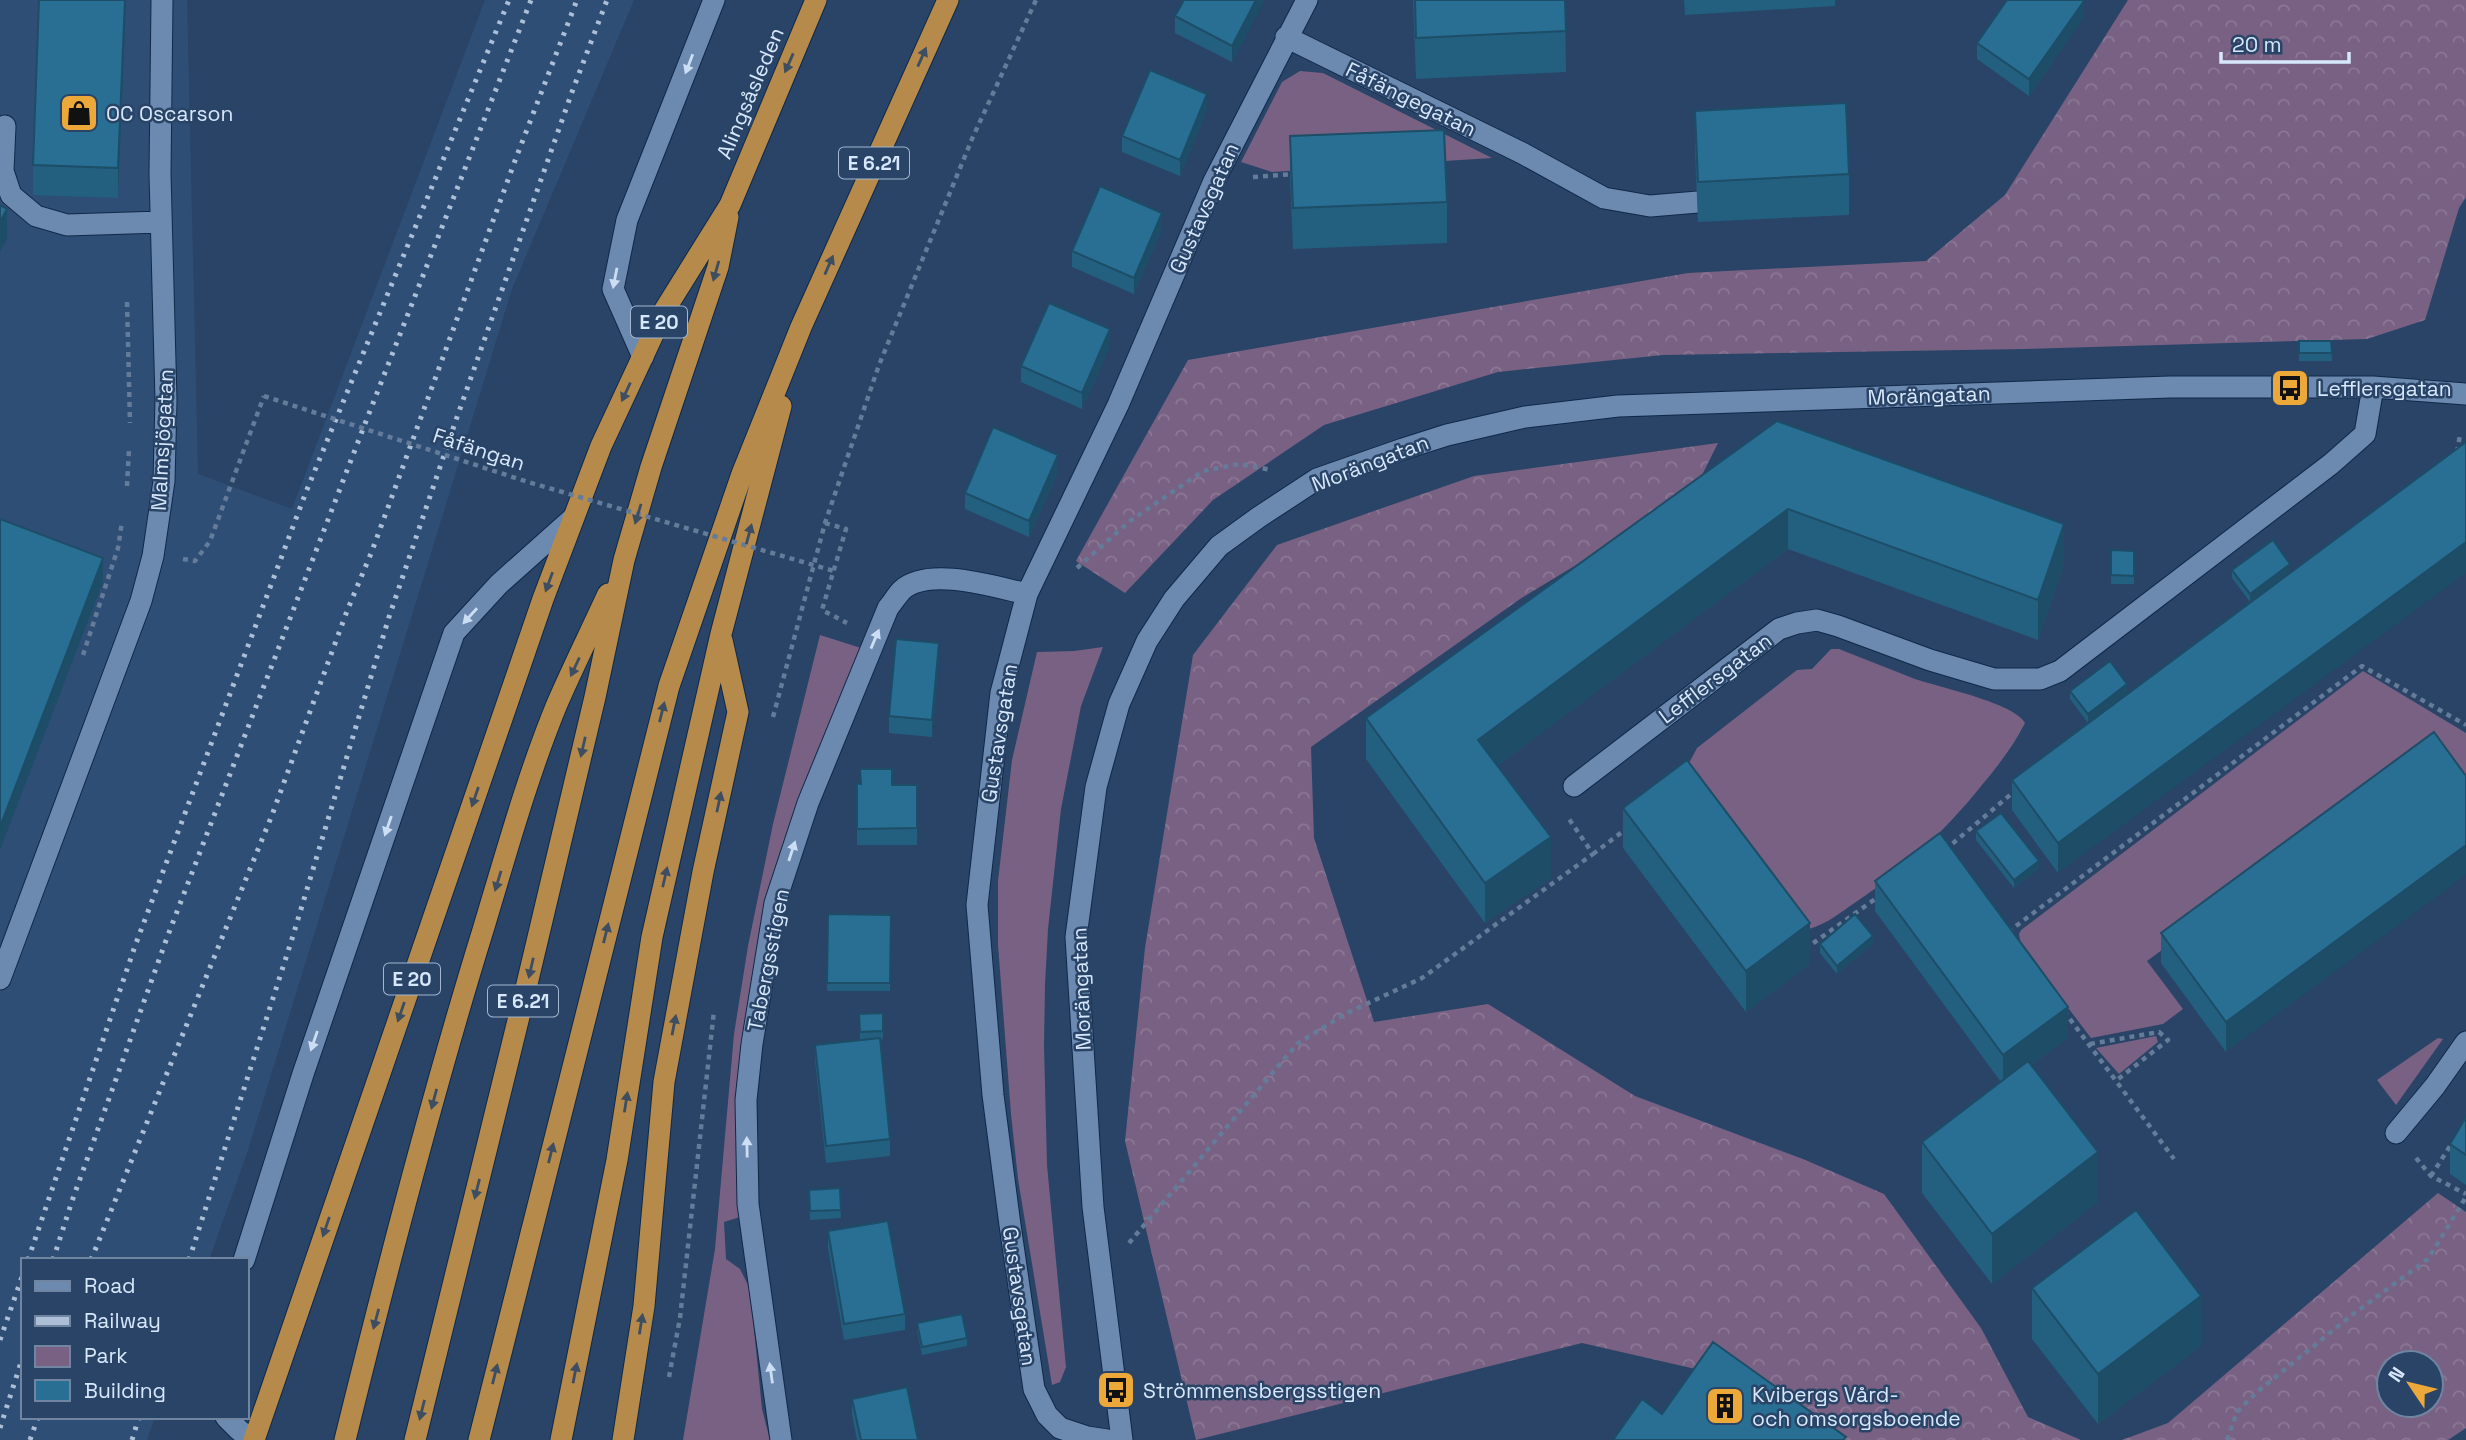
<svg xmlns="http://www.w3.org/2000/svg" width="2466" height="1440" viewBox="0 0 2466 1440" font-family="'Space Grotesk',sans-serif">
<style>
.built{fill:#2f4e76}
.green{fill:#796183}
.forest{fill:url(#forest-crowns);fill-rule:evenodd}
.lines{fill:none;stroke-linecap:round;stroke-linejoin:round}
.minor-casing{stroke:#102949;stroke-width:23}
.highway-casing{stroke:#102949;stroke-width:23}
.path{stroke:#647b99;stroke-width:4.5;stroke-dasharray:5 5;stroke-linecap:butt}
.minor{stroke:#6c89b0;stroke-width:21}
.highway{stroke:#b58a4b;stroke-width:21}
.rail{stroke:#acbfd7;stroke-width:5;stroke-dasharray:3.5 7;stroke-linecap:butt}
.path-bridge{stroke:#647b99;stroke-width:4.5;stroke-dasharray:5 5;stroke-linecap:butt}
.wall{fill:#235f7e}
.shaded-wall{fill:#1d4d67}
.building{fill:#296e93;stroke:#1d4d67;stroke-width:2}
.oneway{fill:#3e4e62}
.oneway2{fill:#ccdef4}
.labels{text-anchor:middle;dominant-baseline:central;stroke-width:5;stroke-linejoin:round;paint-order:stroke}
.shield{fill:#294466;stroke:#a3b6cf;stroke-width:2}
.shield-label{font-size:19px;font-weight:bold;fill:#d7e7fc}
.street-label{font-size:21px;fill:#d7e7fc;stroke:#294466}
.poi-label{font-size:21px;fill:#d7e7fc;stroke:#294466;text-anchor:start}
</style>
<defs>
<pattern id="forest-crowns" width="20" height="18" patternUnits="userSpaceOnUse" patternTransform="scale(1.75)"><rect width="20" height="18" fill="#796183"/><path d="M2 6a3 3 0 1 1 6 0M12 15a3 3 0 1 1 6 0" fill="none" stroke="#8b7895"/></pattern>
</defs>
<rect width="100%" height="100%" fill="#294466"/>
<path class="built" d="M 0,0 L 187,0 L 198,474 L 292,509 L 485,0 L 634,0 L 512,289 L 247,1153 L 209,1260 L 23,1260 L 23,1417 L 155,1417 L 147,1440 L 0,1440 Z"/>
<path class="green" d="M 1300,71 L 1323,73 L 1492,158 L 1272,172 L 1241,162 L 1282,82 Z
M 820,635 L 861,648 L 776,880 L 740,1217 L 724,1222 L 726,1259 L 740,1269 L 750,1289 L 762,1409 L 770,1440 L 683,1440 L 715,1249 L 734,1034 L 748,946 L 773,824 Z
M 1103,647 L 1081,706 L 1061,809 L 1048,929 L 1045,985 L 1044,1046 L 1047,1165 L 1066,1367 L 1060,1382 L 1052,1385 L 1018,1179 L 1011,1114 L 998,945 L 998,881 L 1012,760 L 1037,652 L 1074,651 Z
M 1831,649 L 1839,649 C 1864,659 1890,669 1915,679 C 1938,687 2015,703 2025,723 C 2014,745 1998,766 1982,785 C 1945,831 1905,869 1856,902 C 1841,912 1827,924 1809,929 L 1689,763 L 1697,748 L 1797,670 L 1812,669 Z
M 2363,671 L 2466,733 L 2466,779 L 2433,750 L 2147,961 L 2183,1009 L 2163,1024 L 2091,1038 L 2021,946 L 2019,934 L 2021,930 Z
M 2156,1036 L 2158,1042 L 2119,1074 L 2096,1048 Z
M 2438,1038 L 2443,1039 L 2396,1105 L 2377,1080 Z"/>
<path class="forest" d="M 2128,0 L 2466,0 L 2466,197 L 2459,208 L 2425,320 L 2367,339 L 2024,349 L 1663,355 L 1498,372 L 1324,425 L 1213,500 L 1125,593 L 1076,561 L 1188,360 L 1688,273 L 1926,261 L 2005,195 Z
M 1718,443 L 1692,495 L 1520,599 L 1311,747 L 1314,838 L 1374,1022 L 1488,1004 L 1635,1096 L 1803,1159 L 1884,1194 L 1981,1328 L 2028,1417 L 2081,1440 L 1808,1440 L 1713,1373 L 1582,1343 L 1196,1440 L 1125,1141 L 1145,948 L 1193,655 L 1277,545 L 1474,476 Z
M 2438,1193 L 2466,1212 L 2466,1428 L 2448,1440 L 2122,1440 L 2168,1423 ZM 2431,1363 L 2431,1405 L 2389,1405 L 2389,1363 Z"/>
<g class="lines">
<defs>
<path id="minor" d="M 1286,37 L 1522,153 L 1604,198 L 1650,206 L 1698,202
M 5,126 L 3,171 L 11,195 L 36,216 L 67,225 L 161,222
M 643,357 L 613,289 L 627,220 L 714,0
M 1574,786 L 1779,629 L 1797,623 L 1817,620 L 1838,626 L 1930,660 L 1994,679 L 2040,679 L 2060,671 L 2331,464 L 2365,434 L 2373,387
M 0,979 L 141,601 L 153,556 L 164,481 L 166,400 L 160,174 L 162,0
M 2396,1133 L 2435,1086 L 2466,1042
M 244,1260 L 303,1074 L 454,633 L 499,584 L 573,518
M 226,1417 L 239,1430 L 252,1440
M 781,1440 L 748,1204 L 746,1100 L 752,1044 L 775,903 L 808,803 L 888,608 C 893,602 897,595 902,590 C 929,566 995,587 1027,594
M 1107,1440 L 1087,1437 L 1060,1428 L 1047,1415 L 1034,1389 L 1010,1225 L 993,1095 L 977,905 L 1001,693 L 1027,594 L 1118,405 L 1214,181 L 1307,0
M 1122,1440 L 1093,1207 L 1076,937 L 1096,787 L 1119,704 L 1147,641 L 1174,599 L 1219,546 L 1259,517 L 1317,479 L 1403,449 L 1447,435 L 1525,417 L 1618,406 L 2170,387 L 2373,387 L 2466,394"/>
<path id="highway" d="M 254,1440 L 543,599 L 601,446 L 664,311 L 730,205 L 816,0
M 345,1440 C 387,1269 431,1098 483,930 C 506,854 527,777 557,704 C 573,667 591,631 608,594
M 415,1440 L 527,984 L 595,697 L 624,560 L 651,467 L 718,267 L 728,217
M 479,1440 L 669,686 L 742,474 L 801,327 L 948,0
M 561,1440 L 617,1160 L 652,937 L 721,634 L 781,406
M 623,1440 L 644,1306 L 664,1082 L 703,872 L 738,712 L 722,640"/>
</defs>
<use href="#minor" class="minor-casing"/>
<use href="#highway" class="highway-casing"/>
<path class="path" d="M 1253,177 L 1294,174
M 127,302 L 130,423
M 2457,452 L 2460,435
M 127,486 L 129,449
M 825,523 L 846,529 L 822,610 L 847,623
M 183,559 L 195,561 L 210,541 L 264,396
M 1077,568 L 1130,521 L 1203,471 L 1239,464 L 1272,470
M 83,655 L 118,548 L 122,522
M 773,717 L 825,523 L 879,365 L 972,139 L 1036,0
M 1945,850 L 2016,790
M 1593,854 L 1626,829
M 2008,932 L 2362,666 L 2466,725
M 1805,949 L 1878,897
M 2064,1011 L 2174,1159
M 2090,1044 L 2159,1032 L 2168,1040 L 2117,1080
M 2416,1158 L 2431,1176 L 2466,1194
M 2431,1176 L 2452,1143
M 1129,1243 L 1297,1044 L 1345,1014 L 1422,978 L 1593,854 L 1569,819
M 669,1377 L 680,1318 L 714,1011
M 2227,1440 L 2237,1412 L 2257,1392 L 2352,1315 L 2428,1259 L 2466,1197"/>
<use href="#minor" class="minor"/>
<use href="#highway" class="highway"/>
<path class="rail" d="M 28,1260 L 135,946 L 306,492 L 509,0
M 53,1260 L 72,1201 L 168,935 L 368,416 L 531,0
M 91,1260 L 272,815 L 347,611 L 372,551 L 516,158 L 577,0
M 189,1260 L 292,939 L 389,617 L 456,420 L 572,92 L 607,0
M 0,1340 L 23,1274
M 0,1428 L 23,1356
M 30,1440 L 38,1417
M 132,1440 L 139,1417"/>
<path class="path-bridge" d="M 264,396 L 528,482 L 834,571"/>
</g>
<path class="wall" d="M 39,0 L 126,0 L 118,198 L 33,195 L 33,165 Z
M 1264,0 L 1232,62 L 1175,33 L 1175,16 Z
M 1413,0 L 1565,0 L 1566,72 L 1416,79 Z
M 1684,0 L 1835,0 L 1835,6 L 1685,15 Z
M 2084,17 L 2029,96 L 1977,59 L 1977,43 Z
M 1207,110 L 1180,176 L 1122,152 L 1122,136 Z
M 1695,111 L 1849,174 L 1849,215 L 1698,222 L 1695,152 Z
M 1290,136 L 1447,202 L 1447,243 L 1293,249 L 1290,177 Z
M 1162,229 L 1134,294 L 1072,267 L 1072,251 Z
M 2299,341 L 2331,341 L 2332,361 L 2299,361 Z
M 1110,346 L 1082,409 L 1021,382 L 1021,366 Z
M 1777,421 L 2064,565 L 2038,640 L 1788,549 L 1497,766 L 1551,878 L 1485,923 L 1366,759 L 1366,718 Z
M 1058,472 L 1029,537 L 965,509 L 965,493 Z
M 2111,550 L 2134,551 L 2134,584 L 2111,584 Z
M 2290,564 L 2058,873 L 2012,810 L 2012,780 L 2250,602 L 2232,578 L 2232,570 Z
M 939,660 L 932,737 L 889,733 L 889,716 Z
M 2070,691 L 2127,693 L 2088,723 L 2070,699 Z
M 2434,732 L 2226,1052 L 2161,963 L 2161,933 Z
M 860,769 L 892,785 L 917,785 L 917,845 L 857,845 L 857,783 L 860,784 Z
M 1623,808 L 1810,964 L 1746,1012 L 1623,848 Z
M 1976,831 L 2039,869 L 2014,888 L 1976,840 Z
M 1875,881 L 2068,1038 L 2031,1065 L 2098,1202 L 1992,1284 L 1922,1193 L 1922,1142 L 2001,1082 L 1875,911 Z
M 828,914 L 891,915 L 890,991 L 827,991 Z
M 1820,944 L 1873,944 L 1837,974 L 1820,953 Z
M 883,1013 L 883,1039 L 880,1040 L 890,1139 L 890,1156 L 826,1163 L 815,1061 L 815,1045 L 860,1040 L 859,1014 Z
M 2466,1117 L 2466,1185 L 2450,1174 L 2450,1144 Z
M 840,1188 L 841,1218 L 810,1220 L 809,1190 Z
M 828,1231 L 905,1314 L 905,1330 L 844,1340 L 828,1248 Z
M 2032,1288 L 2201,1346 L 2098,1424 L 2032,1339 Z
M 917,1323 L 967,1338 L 967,1346 L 922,1355 L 917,1331 Z
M 852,1399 L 918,1440 L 857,1440 L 852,1415 Z"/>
<path class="shaded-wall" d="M 125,0 L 126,0 L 118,198 L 118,168 Z
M 1256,0 L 1264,0 L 1264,2 L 1232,62 L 1232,46 Z
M 2084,1 L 2084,17 L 2029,96 L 2029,79 Z
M 1207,94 L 1207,110 L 1180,176 L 1180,160 Z
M 7,209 L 7,239 L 0,252 L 0,222 Z
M 1162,213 L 1162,229 L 1134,294 L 1134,278 Z
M 1110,329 L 1110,346 L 1082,409 L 1082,393 Z
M 1058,455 L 1058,472 L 1029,537 L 1029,521 Z
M 1788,509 L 1788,549 L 1478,780 L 1478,740 Z
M 2064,524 L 2064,565 L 2038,640 L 2038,600 Z
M 2466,542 L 2466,573 L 2058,873 L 2058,843 Z
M 103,558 L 103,582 L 0,850 L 0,827 Z
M 2290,564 L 2290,573 L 2250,602 L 2250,594 Z
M 939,643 L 939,660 L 932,737 L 932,720 Z
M 2127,684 L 2127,693 L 2088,723 L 2088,714 Z
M 1551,837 L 1551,878 L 1485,923 L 1485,883 Z
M 2466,845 L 2466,875 L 2226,1052 L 2226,1022 Z
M 2039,861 L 2039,869 L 2014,888 L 2014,880 Z
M 1810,923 L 1810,964 L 1746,1012 L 1746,971 Z
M 1873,936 L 1873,944 L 1837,974 L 1837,966 Z
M 2068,1007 L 2068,1038 L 2003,1085 L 2003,1055 Z
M 2098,1152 L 2098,1202 L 1992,1284 L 1992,1234 Z
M 2201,1296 L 2201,1346 L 2098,1424 L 2098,1374 Z"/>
<path class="building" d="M 39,0 L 125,0 L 118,168 L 33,165 Z
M 1184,0 L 1256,0 L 1232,46 L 1175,16 Z
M 1415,0 L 1565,0 L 1566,31 L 1416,38 Z
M 2007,0 L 2082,0 L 2084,1 L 2029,79 L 1977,43 Z
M 1150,70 L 1207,94 L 1180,160 L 1122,136 Z
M 1846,103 L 1849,174 L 1698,182 L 1695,111 Z
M 1444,130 L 1447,202 L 1293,208 L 1290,136 Z
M 1100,186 L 1162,213 L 1134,278 L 1072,251 Z
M 0,205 L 7,209 L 0,222 Z
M 1049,303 L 1110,329 L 1082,393 L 1021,366 Z
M 2299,341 L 2331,341 L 2332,353 L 2299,353 Z
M 1777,421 L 2064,524 L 2038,600 L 1788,509 L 1478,740 L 1551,837 L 1485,883 L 1366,718 Z
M 993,427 L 1058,455 L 1029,521 L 965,493 Z
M 2466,442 L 2466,542 L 2058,843 L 2012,780 Z
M 0,519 L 103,558 L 0,827 Z
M 2273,540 L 2290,564 L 2250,594 L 2232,570 Z
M 2111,550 L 2134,551 L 2134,576 L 2111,575 Z
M 896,639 L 939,643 L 932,720 L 889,716 Z
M 2110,661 L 2127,684 L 2088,714 L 2070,691 Z
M 2434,732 L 2466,776 L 2466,845 L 2226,1022 L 2161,933 Z
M 1687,760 L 1810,923 L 1746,971 L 1623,808 Z
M 860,769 L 892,769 L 892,785 L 917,785 L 917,828 L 857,829 L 857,783 L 861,784 Z
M 2001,813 L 2039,861 L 2014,880 L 1976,831 Z
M 1940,833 L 2068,1007 L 2003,1055 L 1875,881 Z
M 828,914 L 891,915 L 890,983 L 827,983 Z
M 1855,914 L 1873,936 L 1837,966 L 1820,944 Z
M 883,1013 L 883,1031 L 860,1032 L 859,1014 Z
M 880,1038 L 890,1139 L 826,1146 L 815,1045 Z
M 2028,1061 L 2098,1152 L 1992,1234 L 1922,1142 Z
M 2466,1117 L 2466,1155 L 2450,1144 Z
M 840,1188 L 841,1210 L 810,1211 L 809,1190 Z
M 2136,1210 L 2201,1296 L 2098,1374 L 2032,1288 Z
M 888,1221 L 905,1314 L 844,1324 L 828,1231 Z
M 962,1314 L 967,1338 L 922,1347 L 917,1323 Z
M 1713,1342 L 1846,1437 L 1843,1440 L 1613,1440 L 1642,1399 L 1662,1414 Z
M 907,1387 L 918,1440 L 861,1440 L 852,1399 Z"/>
<defs><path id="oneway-solid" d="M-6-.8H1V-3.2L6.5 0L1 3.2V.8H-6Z" transform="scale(1.75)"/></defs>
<g class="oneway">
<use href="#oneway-solid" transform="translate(922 57) rotate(-66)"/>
<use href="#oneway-solid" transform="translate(789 63) rotate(114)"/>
<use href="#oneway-solid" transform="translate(829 265) rotate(-66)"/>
<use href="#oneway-solid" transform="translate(716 271) rotate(106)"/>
<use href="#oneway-solid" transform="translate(626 392) rotate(115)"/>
<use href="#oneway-solid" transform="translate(638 514) rotate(107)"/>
<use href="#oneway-solid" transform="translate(749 534) rotate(-75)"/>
<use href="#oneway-solid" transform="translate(549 582) rotate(110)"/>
<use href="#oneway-solid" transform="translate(575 667) rotate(115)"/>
<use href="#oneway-solid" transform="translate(662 712) rotate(-76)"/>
<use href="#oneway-solid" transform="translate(583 747) rotate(103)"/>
<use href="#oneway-solid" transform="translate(475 797) rotate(109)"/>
<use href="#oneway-solid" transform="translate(719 802) rotate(-78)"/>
<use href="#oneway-solid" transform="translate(665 877) rotate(-77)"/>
<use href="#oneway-solid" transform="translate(498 881) rotate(107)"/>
<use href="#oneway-solid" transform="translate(606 933) rotate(-76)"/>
<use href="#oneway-solid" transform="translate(531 968) rotate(103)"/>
<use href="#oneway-solid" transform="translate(401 1012) rotate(109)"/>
<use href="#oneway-solid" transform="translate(674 1025) rotate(-79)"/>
<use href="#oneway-solid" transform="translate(434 1099) rotate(105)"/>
<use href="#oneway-solid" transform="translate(626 1102) rotate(-81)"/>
<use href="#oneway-solid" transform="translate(551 1153) rotate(-76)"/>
<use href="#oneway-solid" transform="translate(477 1189) rotate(104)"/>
<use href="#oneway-solid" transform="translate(326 1227) rotate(109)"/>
<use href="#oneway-solid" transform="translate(376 1319) rotate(105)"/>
<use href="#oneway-solid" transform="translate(641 1324) rotate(-81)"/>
<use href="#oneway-solid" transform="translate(575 1373) rotate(-79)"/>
<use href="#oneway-solid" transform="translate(495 1374) rotate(-76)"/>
<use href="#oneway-solid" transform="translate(422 1410) rotate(104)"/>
</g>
<g class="oneway2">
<use href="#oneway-solid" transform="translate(689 64) rotate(111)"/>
<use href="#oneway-solid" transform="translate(615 278) rotate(101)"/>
<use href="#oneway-solid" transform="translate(470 616) rotate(132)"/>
<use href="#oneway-solid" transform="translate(875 639) rotate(-67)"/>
<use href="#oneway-solid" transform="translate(388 826) rotate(109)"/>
<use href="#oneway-solid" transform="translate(792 851) rotate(-72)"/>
<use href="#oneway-solid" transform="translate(314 1041) rotate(109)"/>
<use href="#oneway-solid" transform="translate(747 1147) rotate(-91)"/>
<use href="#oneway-solid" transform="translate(771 1373) rotate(-98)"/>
</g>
<defs>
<symbol id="shop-square" viewBox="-11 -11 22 22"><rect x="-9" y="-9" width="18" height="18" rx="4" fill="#eca93a" stroke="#294466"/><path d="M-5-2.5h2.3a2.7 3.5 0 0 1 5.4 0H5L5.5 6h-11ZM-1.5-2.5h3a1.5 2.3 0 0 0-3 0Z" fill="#111"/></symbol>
<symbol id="bus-square" viewBox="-11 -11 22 22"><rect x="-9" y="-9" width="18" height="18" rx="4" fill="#eca93a" stroke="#294466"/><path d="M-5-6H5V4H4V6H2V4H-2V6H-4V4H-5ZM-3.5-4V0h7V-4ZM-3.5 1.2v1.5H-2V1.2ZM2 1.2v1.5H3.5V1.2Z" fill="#111"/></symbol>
<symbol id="building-square" viewBox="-11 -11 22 22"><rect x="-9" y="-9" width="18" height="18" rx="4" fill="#eca93a" stroke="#294466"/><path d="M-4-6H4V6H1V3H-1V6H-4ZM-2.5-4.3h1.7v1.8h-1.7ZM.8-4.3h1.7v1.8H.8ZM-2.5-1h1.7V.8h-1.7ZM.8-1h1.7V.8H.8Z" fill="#111"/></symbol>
</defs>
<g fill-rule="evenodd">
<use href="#shop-square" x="57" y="91" width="44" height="44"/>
<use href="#bus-square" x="2268" y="366" width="44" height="44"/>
<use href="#bus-square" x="1094" y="1368" width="44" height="44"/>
<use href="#building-square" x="1703" y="1384" width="44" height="44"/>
</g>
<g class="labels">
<g class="shield">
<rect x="839" y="147.5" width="70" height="31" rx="5"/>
<rect x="631" y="306.5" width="56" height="31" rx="5"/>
<rect x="384" y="963.5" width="56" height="31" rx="5"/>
<rect x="488" y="985.5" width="70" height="31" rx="5"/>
</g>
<g class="shield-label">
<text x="874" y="163">E 6.21</text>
<text x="659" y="322">E 20</text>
<text x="412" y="979">E 20</text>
<text x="523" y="1001">E 6.21</text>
</g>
<g class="street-label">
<text transform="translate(750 93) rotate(-67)">Alingsåsleden</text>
<text transform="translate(1411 99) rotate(26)">Fåfängegatan</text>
<text transform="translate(1204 208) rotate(-66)">Gustavsgatan</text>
<text transform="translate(1929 395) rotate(-2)">Morängatan</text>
<text transform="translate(162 440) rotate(-87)">Malmsjögatan</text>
<text transform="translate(479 449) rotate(18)">Fåfängan</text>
<text transform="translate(1370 463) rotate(-21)">Morängatan</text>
<text transform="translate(1715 678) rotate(-37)">Lefflersgatan</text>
<text transform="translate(999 733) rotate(-81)">Gustavsgatan</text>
<text transform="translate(768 960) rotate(-79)">Tabergsstigen</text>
<text transform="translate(1081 989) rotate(-92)">Morängatan</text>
<text transform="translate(1020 1296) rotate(82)">Gustavsgatan</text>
</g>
<g class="poi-label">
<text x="106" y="113">OC Oscarson</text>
<text x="2317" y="388">Lefflersgatan</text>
<text x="1143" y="1390">Strömmensbergsstigen</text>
<text x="1752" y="1394">Kvibergs Vård-<tspan x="1752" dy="24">och omsorgsboende</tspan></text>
</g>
</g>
<rect x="21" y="1258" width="228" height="161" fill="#294466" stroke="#6f85a2" stroke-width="2"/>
<rect x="35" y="1281" width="35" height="10" fill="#6c89b0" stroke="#6f85a2" stroke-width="2"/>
<text x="84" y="1293" font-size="21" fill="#d7e7fc">Road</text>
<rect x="35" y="1316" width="35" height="10" fill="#acbfd7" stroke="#6f85a2" stroke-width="2"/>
<text x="84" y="1328" font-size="21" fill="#d7e7fc">Railway</text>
<rect x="35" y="1346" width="35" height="21" fill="#796183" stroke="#6f85a2" stroke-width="2"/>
<text x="84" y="1363" font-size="21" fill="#d7e7fc">Park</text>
<rect x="35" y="1380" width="35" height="21" fill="#296e93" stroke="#6f85a2" stroke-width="2"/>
<text x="84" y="1398" font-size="21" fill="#d7e7fc">Building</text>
<g transform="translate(2410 1384) rotate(305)"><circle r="33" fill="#294466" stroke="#6f85a2" stroke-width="2"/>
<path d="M0-5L12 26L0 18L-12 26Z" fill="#eca93a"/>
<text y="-10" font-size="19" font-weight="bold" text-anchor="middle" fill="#d7e7fc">N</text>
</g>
<path d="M2221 52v10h128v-10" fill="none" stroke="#d7e7fc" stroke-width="3.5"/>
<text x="2232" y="52" font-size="21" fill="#d7e7fc" stroke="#294466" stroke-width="5" paint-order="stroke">20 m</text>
</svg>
